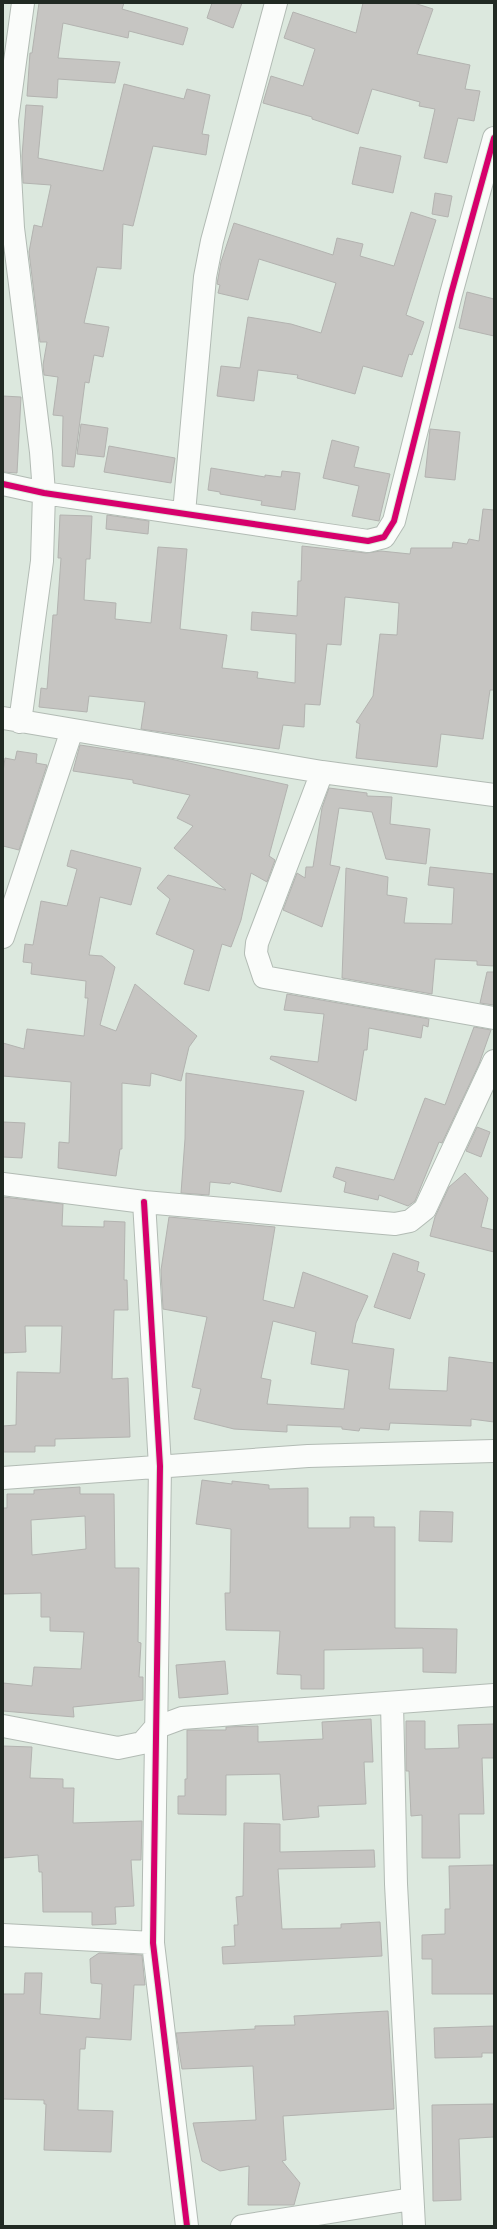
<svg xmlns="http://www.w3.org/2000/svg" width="497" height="2229" viewBox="0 0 497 2229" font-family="'DM Sans',sans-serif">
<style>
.building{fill:#c6c5c2;stroke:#b3b3b0;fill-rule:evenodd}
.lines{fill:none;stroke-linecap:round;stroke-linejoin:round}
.minor-casing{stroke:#b2bbb4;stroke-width:24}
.minor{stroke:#fafcfa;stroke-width:22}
.cycleway-casing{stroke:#d6eedb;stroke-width:8}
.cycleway{stroke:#d6006c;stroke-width:6}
</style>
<rect width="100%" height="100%" fill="#dce8de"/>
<path class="building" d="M 39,3 L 124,3 L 122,9 L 188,28 L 183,45 L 129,31 L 128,38 L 63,23 L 58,58 L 120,62 L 115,83 L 58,79 L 57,98 L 27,96 L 30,53 L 32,53 Z
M 212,3 L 242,3 L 233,28 L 207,18 Z
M 363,3 L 414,3 L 433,9 L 417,54 L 470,65 L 465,89 L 480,91 L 474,121 L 458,118 L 447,163 L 424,158 L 435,109 L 419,106 L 420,102 L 372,89 L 358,134 L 312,119 L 312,117 L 263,103 L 271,76 L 303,86 L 315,49 L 284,38 L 293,12 L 356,33 Z
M 124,84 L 184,99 L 187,89 L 210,95 L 202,134 L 209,135 L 206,155 L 153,146 L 133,226 L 123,224 L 121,269 L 97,267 L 84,323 L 109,327 L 103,357 L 94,355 L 89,383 L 85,382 L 74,467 L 62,466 L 63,416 L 53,415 L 58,377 L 44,375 L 43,365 L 47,342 L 40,342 L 29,252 L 34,225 L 42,227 L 51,185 L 23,183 L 22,156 L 26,105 L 43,106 L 38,158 L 103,171 Z
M 360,147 L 401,156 L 393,193 L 352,184 Z
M 435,193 L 452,196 L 448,217 L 432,214 Z
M 411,212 L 436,220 L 406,315 L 424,322 L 412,355 L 409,354 L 402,377 L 363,366 L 355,394 L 297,378 L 298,375 L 258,370 L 254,401 L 217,396 L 221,366 L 240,368 L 248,317 L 291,324 L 321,333 L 336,283 L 259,259 L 248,300 L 218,293 L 220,285 L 217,284 L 221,262 L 234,223 L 333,255 L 337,238 L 363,244 L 360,256 L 394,266 Z
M 467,292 L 494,299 L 494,336 L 459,328 Z
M 3,396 L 21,397 L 17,473 L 3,472 Z
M 81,424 L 108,428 L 104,457 L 77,454 Z
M 430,429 L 460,432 L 455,480 L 425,477 Z
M 332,440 L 359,447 L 354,467 L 390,474 L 379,521 L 352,516 L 359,486 L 323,478 Z
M 109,446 L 175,458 L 171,483 L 104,472 Z
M 211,468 L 265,477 L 265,475 L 281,477 L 282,471 L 300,473 L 295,510 L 261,505 L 262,501 L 220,494 L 220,492 L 208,490 Z
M 483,509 L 494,510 L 494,690 L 490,690 L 483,739 L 441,734 L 437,767 L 356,758 L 360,724 L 356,722 L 373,696 L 380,634 L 397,635 L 399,603 L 345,597 L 341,645 L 327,644 L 320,705 L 305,704 L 304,727 L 283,725 L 279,749 L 141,729 L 145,702 L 89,696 L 87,712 L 39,707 L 41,688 L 47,689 L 53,615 L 57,615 L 61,558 L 58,558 L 60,515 L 92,516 L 90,559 L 86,559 L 84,600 L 116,603 L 115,619 L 151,623 L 158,547 L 187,549 L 180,629 L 227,635 L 222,668 L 258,672 L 257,678 L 295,683 L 296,634 L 251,630 L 252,612 L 297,616 L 298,581 L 301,581 L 302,546 L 366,553 L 381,551 L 410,554 L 411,548 L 452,548 L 453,542 L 467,544 L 469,539 L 479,541 Z
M 107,515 L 149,521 L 148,534 L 106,529 Z
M 80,745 L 166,758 L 288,785 L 269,856 L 275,860 L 267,882 L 251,873 L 241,920 L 231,947 L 222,944 L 209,991 L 184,984 L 194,950 L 156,934 L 170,899 L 157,888 L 168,875 L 226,890 L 174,848 L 193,826 L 177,818 L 190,795 L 133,783 L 133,780 L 73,771 Z
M 17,751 L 37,754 L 36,763 L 47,765 L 19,850 L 3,846 L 3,772 L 5,758 L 15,760 Z
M 329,788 L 367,793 L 367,796 L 392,797 L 390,824 L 430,829 L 426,864 L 386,859 L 372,812 L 339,808 L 330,865 L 340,867 L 322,927 L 283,910 L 297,873 L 305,878 L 306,867 L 313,867 L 322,808 Z
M 71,850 L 141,868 L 131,905 L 100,897 L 89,955 L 102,956 L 115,967 L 100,1025 L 116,1031 L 135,984 L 197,1036 L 189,1047 L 181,1081 L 151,1073 L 150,1086 L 122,1083 L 122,1149 L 120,1149 L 116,1176 L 58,1168 L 59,1142 L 69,1143 L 71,1082 L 3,1076 L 3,1043 L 24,1049 L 27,1029 L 84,1036 L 88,998 L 85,998 L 86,981 L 31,974 L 32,963 L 23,962 L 25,944 L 33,945 L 41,901 L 67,906 L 77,869 L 67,866 Z
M 430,867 L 494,874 L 494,966 L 477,965 L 477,961 L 435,959 L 432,994 L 342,978 L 346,868 L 388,877 L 387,895 L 407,898 L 404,923 L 452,924 L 454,888 L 428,885 Z
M 487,972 L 494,972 L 494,1005 L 480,1003 Z
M 287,994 L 429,1019 L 428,1027 L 423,1025 L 421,1038 L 369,1028 L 367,1050 L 364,1050 L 356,1101 L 270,1059 L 271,1056 L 318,1062 L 324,1014 L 284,1010 Z
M 474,1027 L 491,1030 L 479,1064 L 442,1143 L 439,1142 L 415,1201 L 408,1206 L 379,1195 L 378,1200 L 344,1192 L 346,1182 L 333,1177 L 336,1167 L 394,1180 L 425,1098 L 445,1105 Z
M 186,1073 L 304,1091 L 281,1192 L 231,1182 L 230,1184 L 210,1182 L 209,1195 L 181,1193 L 185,1139 Z
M 3,1122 L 25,1123 L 22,1158 L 3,1157 Z
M 477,1127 L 490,1132 L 481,1157 L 466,1151 Z
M 465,1173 L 488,1198 L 481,1227 L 494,1230 L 494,1252 L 430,1236 L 435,1217 L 449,1187 Z
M 3,1197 L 63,1204 L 62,1226 L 104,1227 L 104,1221 L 125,1222 L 124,1280 L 127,1280 L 128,1310 L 114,1310 L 112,1379 L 128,1378 L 130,1437 L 55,1439 L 55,1446 L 35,1446 L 35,1452 L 3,1452 L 3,1426 L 16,1425 L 17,1372 L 60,1373 L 62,1326 L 25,1326 L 26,1352 L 3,1353 Z
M 169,1217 L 275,1227 L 263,1300 L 294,1308 L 303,1272 L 368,1296 L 356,1323 L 352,1343 L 394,1349 L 389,1389 L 447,1391 L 449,1357 L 494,1363 L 494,1422 L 471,1419 L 471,1426 L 390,1423 L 389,1430 L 360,1428 L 359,1431 L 342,1429 L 342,1427 L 287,1425 L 287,1432 L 234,1429 L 194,1419 L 201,1389 L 192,1387 L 207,1317 L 163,1309 L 161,1270 ZM 273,1321 L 316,1332 L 311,1364 L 349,1370 L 344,1409 L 267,1404 L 271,1380 L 261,1378 Z
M 393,1253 L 419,1262 L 417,1271 L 425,1274 L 410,1319 L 374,1307 Z
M 202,1480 L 232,1484 L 232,1481 L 269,1485 L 269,1489 L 308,1488 L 308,1528 L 350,1528 L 350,1517 L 374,1517 L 374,1527 L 395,1527 L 395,1628 L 457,1629 L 456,1673 L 423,1672 L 423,1648 L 324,1650 L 324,1689 L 301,1689 L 301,1675 L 277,1674 L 280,1631 L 226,1630 L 225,1593 L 230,1593 L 231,1529 L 196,1524 Z
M 80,1487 L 80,1494 L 114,1494 L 115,1568 L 139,1568 L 138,1642 L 141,1643 L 139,1677 L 143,1677 L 143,1700 L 73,1707 L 74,1717 L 3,1711 L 3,1683 L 32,1686 L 34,1667 L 81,1669 L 84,1632 L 50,1631 L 50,1617 L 41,1617 L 41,1593 L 3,1594 L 3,1508 L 7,1508 L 7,1494 L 34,1494 L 34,1490 ZM 85,1516 L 86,1549 L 32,1555 L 31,1520 Z
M 420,1511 L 453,1512 L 452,1542 L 419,1541 Z
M 225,1661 L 228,1694 L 179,1698 L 176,1665 Z
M 371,1719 L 373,1762 L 364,1762 L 366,1804 L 318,1806 L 319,1817 L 283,1820 L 280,1774 L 226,1775 L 226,1815 L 178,1814 L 178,1796 L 185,1796 L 185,1779 L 187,1779 L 187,1730 L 226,1730 L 226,1727 L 258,1726 L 258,1742 L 323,1739 L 322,1722 Z
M 406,1721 L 425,1721 L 425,1749 L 459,1748 L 458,1725 L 494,1724 L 494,1758 L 482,1758 L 484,1814 L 459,1814 L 460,1858 L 422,1858 L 422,1815 L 411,1816 L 409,1771 L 406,1771 Z
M 3,1746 L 32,1747 L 30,1778 L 63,1779 L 63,1788 L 74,1788 L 73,1823 L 142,1821 L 141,1860 L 131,1860 L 134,1906 L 115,1907 L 116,1924 L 92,1925 L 92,1912 L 43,1912 L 42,1872 L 39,1872 L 38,1855 L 3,1858 Z
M 244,1823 L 280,1824 L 280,1852 L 374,1850 L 375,1867 L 278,1869 L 282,1929 L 341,1928 L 341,1924 L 380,1922 L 382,1956 L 223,1964 L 222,1947 L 235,1946 L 234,1925 L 238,1925 L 236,1897 L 243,1896 Z
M 494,1865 L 494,1994 L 432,1994 L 432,1959 L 422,1959 L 422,1935 L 445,1934 L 445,1909 L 450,1909 L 449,1866 Z
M 99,1953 L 142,1955 L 144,1976 L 145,1985 L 134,1985 L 131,2040 L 86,2037 L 85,2049 L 80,2049 L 78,2110 L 113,2111 L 111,2152 L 44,2150 L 46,2104 L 44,2104 L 44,2100 L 3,2099 L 3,1994 L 24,1994 L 25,1973 L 42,1973 L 40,2014 L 100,2019 L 102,1984 L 91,1983 L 90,1959 Z
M 388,2011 L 394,2109 L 283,2116 L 286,2160 L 282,2161 L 300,2183 L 294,2205 L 248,2205 L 249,2166 L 220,2171 L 202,2161 L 193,2123 L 256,2120 L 253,2066 L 182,2069 L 176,2033 L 255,2029 L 255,2026 L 295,2025 L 294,2016 Z
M 494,2026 L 494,2053 L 482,2053 L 482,2057 L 435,2058 L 434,2028 Z
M 494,2104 L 494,2137 L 459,2139 L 461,2200 L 433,2201 L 432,2105 Z"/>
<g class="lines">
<defs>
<path id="minor" d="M 3,484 L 44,493 L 368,541 L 384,537 L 394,521 L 451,294 L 494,138
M 184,513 L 205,277 L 212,241 L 276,3
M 3,718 L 322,772 L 494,795
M 20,722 L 42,561 L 44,493 L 41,452 L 13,228 L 7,120 L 23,3
M 322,772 L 257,943 L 256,953 L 264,977 L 494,1018
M 3,937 L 72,730
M 3,1184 L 144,1202 L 395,1224 L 410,1221 L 425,1209 L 494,1061
M 144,1202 L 160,1466 L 153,1943 L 187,2226
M 3,1478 L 308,1456 L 494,1451
M 392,1703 L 396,1884 L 414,2226
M 3,1726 L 118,1748 L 142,1743 L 155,1728 L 182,1718 L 494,1695
M 3,1935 L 153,1943
M 242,2226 L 412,2199"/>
</defs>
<use href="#minor" class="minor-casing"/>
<use href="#minor" class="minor"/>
<defs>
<path id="cycleway" d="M 3,484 L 44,493 L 368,541 L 384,537 L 394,521 L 451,294 L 494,138
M 144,1202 L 160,1466 L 153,1943 L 187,2226"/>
</defs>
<use href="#cycleway" class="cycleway-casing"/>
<use href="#cycleway" class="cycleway"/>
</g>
<rect width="497" height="2229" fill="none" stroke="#212a23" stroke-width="8"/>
</svg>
